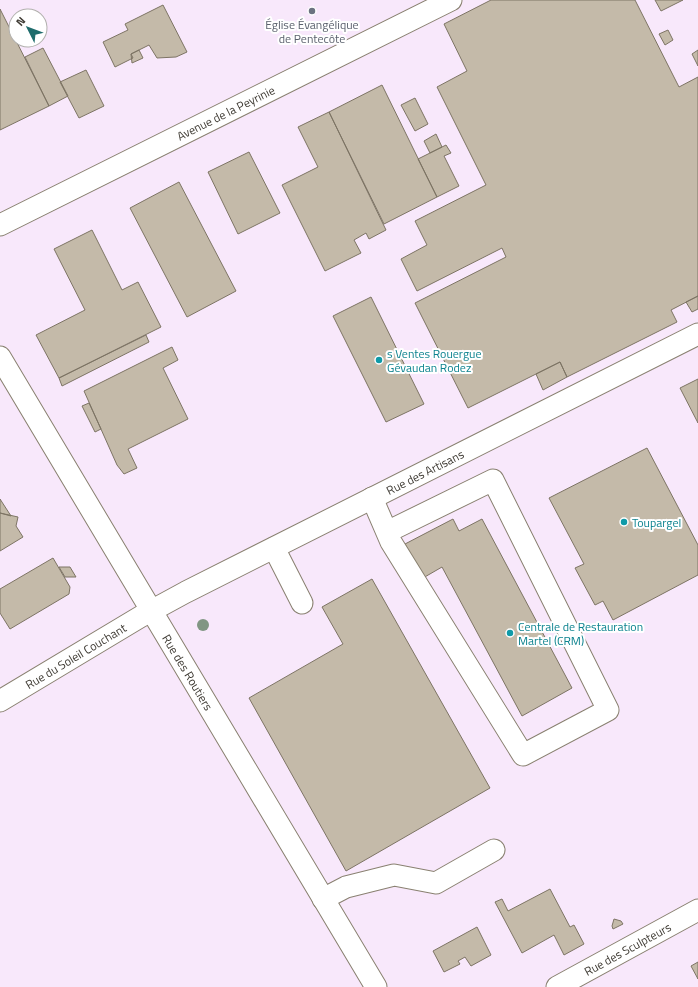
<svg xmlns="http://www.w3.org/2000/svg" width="698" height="987" viewBox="0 0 698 987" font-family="'Titillium Web',sans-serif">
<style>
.industrial{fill:#f8e8fb;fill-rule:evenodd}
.building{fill:#c4baa9;stroke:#7d7464}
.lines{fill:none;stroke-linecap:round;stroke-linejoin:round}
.minor-casing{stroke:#898070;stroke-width:23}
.minor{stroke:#fff;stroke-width:21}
.tree{fill:#819683}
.worship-dot{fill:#6b7280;stroke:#fff;stroke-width:1.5}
.culture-dot{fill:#0f9aa8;stroke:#fff;stroke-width:1.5}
.labels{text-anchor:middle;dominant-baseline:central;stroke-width:4;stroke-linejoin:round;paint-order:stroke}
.worship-label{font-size:12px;fill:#5b616d;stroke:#fff}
.street-label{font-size:12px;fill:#3f3b34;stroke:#fff}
.culture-label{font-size:12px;fill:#0d838f;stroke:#fff;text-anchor:start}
</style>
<rect width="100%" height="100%" fill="#fef8ed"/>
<path class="industrial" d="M 0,0 L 698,0 L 698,987 L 0,987 ZM 16,16 L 40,16 L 40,40 L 16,40 Z"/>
<path class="building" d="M 491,0 L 635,0 L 679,87 L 698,77 L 698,296 L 671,310 L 677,322 L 567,377 L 560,362 L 468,408 L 415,303 L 506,257 L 502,248 L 417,291 L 401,259 L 427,245 L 415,221 L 486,185 L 437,87 L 467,71 L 444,24 Z
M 655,0 L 683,0 L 661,11 Z
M 163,5 L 187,52 L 176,57 L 157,58 L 149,45 L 131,54 L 133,58 L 115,67 L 103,42 L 128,30 L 125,24 Z
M 0,9 L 49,106 L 0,130 Z
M 668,30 L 673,40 L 665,45 L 659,34 Z
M 43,48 L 68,96 L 49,106 L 25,57 Z
M 139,50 L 143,58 L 132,63 L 131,54 Z
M 698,50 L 698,66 L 692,54 Z
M 86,70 L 104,106 L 79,118 L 60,82 Z
M 382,85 L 437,197 L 384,224 L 329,112 Z
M 415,98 L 428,124 L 415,131 L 401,105 Z
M 329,112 L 386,230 L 369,239 L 366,233 L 354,240 L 361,253 L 325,271 L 282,185 L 318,167 L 298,127 Z
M 436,134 L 442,147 L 430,153 L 424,141 Z
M 446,145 L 451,153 L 444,156 L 459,186 L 437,197 L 418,159 Z
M 249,152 L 280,213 L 238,234 L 208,172 Z
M 179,182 L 236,291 L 187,317 L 130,208 Z
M 92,230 L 122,290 L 138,282 L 161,327 L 59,378 L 36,335 L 85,310 L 54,249 Z
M 698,296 L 698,309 L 692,312 L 686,302 Z
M 371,297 L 424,404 L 386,422 L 333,316 Z
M 146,335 L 149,342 L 62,386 L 59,378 Z
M 172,347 L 178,360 L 163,368 L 188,419 L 128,449 L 137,468 L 124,474 L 117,465 L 84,391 Z
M 560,362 L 567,377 L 543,390 L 536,374 Z
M 698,379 L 698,423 L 680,388 Z
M 89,403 L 101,429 L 95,432 L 82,406 Z
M 647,448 L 698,545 L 698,575 L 613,620 L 603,601 L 595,605 L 575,568 L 584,564 L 549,498 Z
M 0,499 L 11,516 L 0,513 Z
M 0,513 L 18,517 L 16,526 L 23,537 L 0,551 Z
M 453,519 L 459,531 L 482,519 L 572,688 L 522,716 L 442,567 L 423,578 L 405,544 Z
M 53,558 L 70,587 L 69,594 L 10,629 L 0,613 L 0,589 Z
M 59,567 L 70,567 L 76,577 L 65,577 Z
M 372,579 L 490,788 L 346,871 L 249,698 L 343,644 L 322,607 Z
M 550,889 L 570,927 L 574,925 L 584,944 L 564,955 L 554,935 L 522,953 L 495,902 L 502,899 L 508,911 Z
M 614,919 L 621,921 L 623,924 L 613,929 L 612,926 Z
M 477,927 L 491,955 L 471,966 L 465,957 L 458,961 L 460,964 L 444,972 L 433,951 Z
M 698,962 L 698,979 L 691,966 Z"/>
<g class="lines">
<defs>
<g id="minor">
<path id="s1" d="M 0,225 L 451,0"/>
<path id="s2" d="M 0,357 L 376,987"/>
<path d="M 372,498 L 391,542 L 523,755 L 608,710 L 493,480 L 387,532"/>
<path d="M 274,548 L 302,603"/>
<path id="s3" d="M 0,701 L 140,617 L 186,592 L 698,334"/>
<path d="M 323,899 L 346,887 L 394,875 L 436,883 L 494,850"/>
<path id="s4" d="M 557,987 L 698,910"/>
</g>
</defs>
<use href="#minor" class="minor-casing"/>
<use href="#minor" class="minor"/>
</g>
<circle class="tree" cx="203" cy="625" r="6"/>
<circle class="worship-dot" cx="312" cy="11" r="4"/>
<g class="culture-dot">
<circle cx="379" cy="360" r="4"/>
<circle cx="624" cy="522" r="4"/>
<circle cx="510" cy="633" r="4"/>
</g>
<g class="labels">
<g class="worship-label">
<text x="312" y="24">Église Évangélique<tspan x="312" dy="14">de Pentecôte</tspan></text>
</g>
<g class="street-label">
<text stroke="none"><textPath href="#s1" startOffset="252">Avenue de la Peyrinie</textPath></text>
<text stroke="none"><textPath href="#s3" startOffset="483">Rue des Artisans</textPath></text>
<text stroke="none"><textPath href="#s3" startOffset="88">Rue du Soleil Couchant</textPath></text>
<text stroke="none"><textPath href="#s2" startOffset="367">Rue des Routiers</textPath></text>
<text stroke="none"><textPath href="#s4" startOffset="80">Rue des Sculpteurs</textPath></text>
</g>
<g class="culture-label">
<text x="387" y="353">s Ventes Rouergue<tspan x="387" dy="14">Gévaudan Rodez</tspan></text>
<text x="632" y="522">Toupargel</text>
<text x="518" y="626">Centrale de Restauration<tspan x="518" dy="14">Martel (CRM)</tspan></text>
</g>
</g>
<g transform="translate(28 28) rotate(312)"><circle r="19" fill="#ffffff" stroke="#b2b1ae"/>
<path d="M0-3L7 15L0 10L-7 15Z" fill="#1f6c6c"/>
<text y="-6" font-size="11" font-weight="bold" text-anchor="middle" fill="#3f3b34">N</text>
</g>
</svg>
